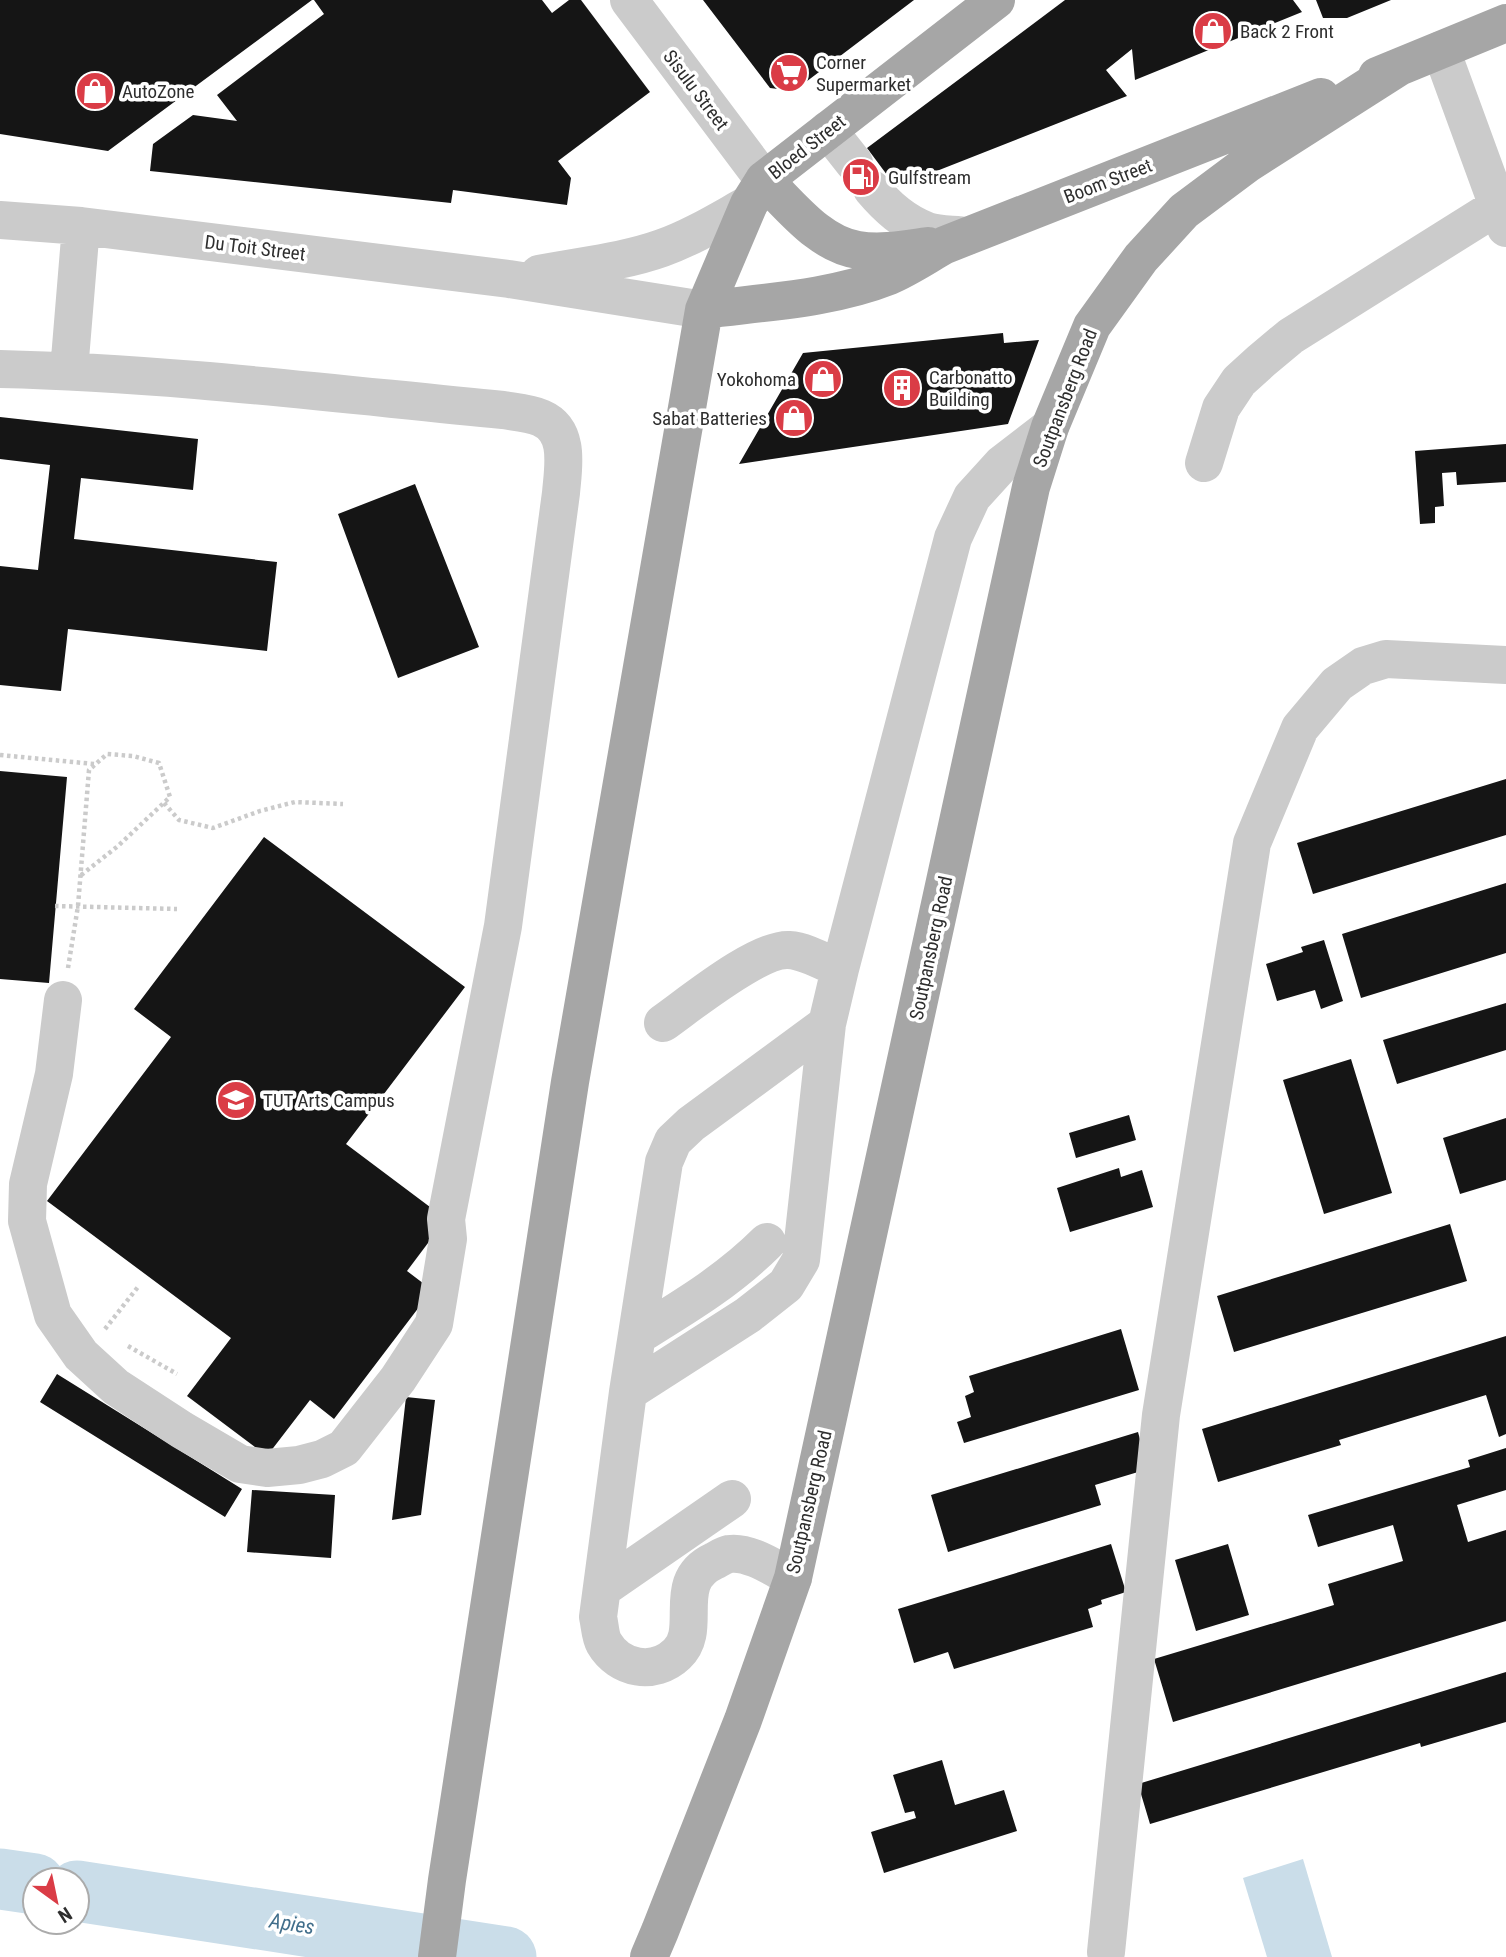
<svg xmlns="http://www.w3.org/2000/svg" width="1506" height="1957" viewBox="0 0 1506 1957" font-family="'Roboto Condensed',sans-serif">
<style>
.water{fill:#cadde9}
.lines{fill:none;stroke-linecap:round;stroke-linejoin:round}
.river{stroke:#cadde9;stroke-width:61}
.building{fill:#151515}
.path{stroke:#cbcbcb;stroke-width:4.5;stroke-dasharray:3.5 3.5;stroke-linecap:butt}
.minor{stroke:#cbcbcb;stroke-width:38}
.major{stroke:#a6a6a6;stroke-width:38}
.labels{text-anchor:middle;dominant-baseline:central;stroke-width:7;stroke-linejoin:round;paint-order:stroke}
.poi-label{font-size:19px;fill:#2e2e2e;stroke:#fff;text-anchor:start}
.street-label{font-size:19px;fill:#2e2e2e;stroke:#fff}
.water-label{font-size:21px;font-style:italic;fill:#416e8b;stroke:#fff}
</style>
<rect width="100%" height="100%" fill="#fff"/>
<path class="water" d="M 1303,1859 L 1332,1957 L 1267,1957 L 1243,1878 Z"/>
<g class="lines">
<path class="river" d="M 0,1879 L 35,1884
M 77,1891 L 506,1957"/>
</g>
<path class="building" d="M 0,0 L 312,0 L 108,151 L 0,134 Z
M 314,0 L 542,0 L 552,13 L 569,0 L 581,0 L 650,92 L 558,161 L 571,178 L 567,205 L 453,190 L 451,203 L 150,171 L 153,144 L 193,115 L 237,121 L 217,95 L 324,14 Z
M 703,0 L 914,0 L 794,91 L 770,88 Z
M 1065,0 L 1293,0 L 1302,12 L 1135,80 L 1132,49 L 1106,70 L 1127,96 L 896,187 L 867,148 Z
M 1316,0 L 1391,0 L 1347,18 L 1323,18 Z
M 1003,333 L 1004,343 L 1039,340 L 1008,424 L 739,464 L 803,353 Z
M 0,417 L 198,439 L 193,490 L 81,478 L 74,539 L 277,562 L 267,651 L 68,629 L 61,691 L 0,685 L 0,566 L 38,570 L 50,465 L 0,459 Z
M 1506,444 L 1506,482 L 1457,485 L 1456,472 L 1442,473 L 1444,506 L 1435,507 L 1435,523 L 1420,524 L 1415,451 Z
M 415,484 L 479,647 L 398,678 L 338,514 Z
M 0,771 L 67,777 L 49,983 L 0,979 Z
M 1506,779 L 1506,835 L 1313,894 L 1297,843 Z
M 264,837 L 465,987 L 346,1144 L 446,1219 L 407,1271 L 432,1290 L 334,1419 L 310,1400 L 267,1456 L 187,1396 L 231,1338 L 47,1201 L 171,1037 L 134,1009 Z
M 1506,883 L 1506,953 L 1361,998 L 1342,934 Z
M 1324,940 L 1343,1001 L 1321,1009 L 1315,990 L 1277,1001 L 1266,964 L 1303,952 L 1301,947 Z
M 1506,1003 L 1506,1050 L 1397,1084 L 1383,1040 Z
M 1351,1059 L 1392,1193 L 1324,1214 L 1283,1080 Z
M 1129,1115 L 1136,1140 L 1076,1158 L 1069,1133 Z
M 1506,1118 L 1506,1180 L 1460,1194 L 1443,1138 Z
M 1119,1168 L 1121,1177 L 1142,1170 L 1153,1207 L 1070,1232 L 1057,1188 Z
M 1450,1224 L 1467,1281 L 1234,1352 L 1217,1296 Z
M 1121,1329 L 1139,1390 L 964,1443 L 957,1422 L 971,1417 L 965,1396 L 974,1392 L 969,1376 Z
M 1506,1336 L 1506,1434 L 1499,1437 L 1486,1395 L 1339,1440 L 1341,1445 L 1218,1482 L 1202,1429 Z
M 57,1374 L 242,1489 L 225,1517 L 40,1402 Z
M 406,1397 L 435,1400 L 421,1515 L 392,1520 Z
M 1138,1432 L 1148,1469 L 1095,1485 L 1101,1505 L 948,1552 L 931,1495 Z
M 1506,1448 L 1506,1490 L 1457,1505 L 1468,1542 L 1506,1530 L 1506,1621 L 1173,1722 L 1154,1659 L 1334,1605 L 1328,1584 L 1403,1561 L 1393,1525 L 1318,1547 L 1308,1515 L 1470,1467 L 1468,1460 Z
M 252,1490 L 335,1495 L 331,1558 L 247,1552 Z
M 1111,1544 L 1126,1592 L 1101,1600 L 1102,1604 L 1088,1609 L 1093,1627 L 954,1669 L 948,1652 L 914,1663 L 898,1609 Z
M 1228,1544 L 1249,1615 L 1196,1631 L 1175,1560 Z
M 1506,1672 L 1506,1722 L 1421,1747 L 1420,1743 L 1150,1824 L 1138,1784 Z
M 942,1760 L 955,1805 L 1004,1790 L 1017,1831 L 884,1873 L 871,1832 L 916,1818 L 914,1811 L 905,1813 L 893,1775 Z"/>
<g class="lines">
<path class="path" d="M 0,755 L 94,764
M 164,803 L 179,820 L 213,828 L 260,811 L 295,802 L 343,804
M 55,906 L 177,909
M 68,968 L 78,906 L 89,770 L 107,754 L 133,756 L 159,763 L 170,797 L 118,846 L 80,876
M 105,1329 L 138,1287
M 128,1346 L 177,1374"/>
<path class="minor" d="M 629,0 L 764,180
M 1441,50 L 1506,228
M 828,130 L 854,163
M 872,189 C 888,208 904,222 927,231 C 939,235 954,234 967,236
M 0,220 L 81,226 L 509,279 L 704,310
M 539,274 C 579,266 623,262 662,248 C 693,237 720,220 749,204
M 0,369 C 168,373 336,394 503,410 C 515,412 530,413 541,418 C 571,431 563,468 561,493 L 503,926 L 446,1219 L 448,1239 L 434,1324 L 398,1379 L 344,1448 L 322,1459 L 299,1465 L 267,1468 L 240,1464 L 182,1430 L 116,1387 L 81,1355 L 53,1315 L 27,1221 L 28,1184 L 54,1074 L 63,1000
M 69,371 L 81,226
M 1204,463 L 1221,408 L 1239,381 L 1261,361 L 1291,336 L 1498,206 L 1506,203
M 663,1023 C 690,1004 758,948 789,950 C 806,951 824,962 840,969
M 637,1336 C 684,1307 728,1281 767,1242
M 628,1392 L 664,1162 L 673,1141 L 691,1124 L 827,1024
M 793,1578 C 775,1569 750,1551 729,1554 C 724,1555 718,1559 714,1561 C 669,1582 704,1629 677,1654 C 654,1676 619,1669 604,1643 C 600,1636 600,1625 598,1617 L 628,1392 L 748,1315 L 786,1285 L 801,1260 L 827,1024 L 840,969 L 953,538 L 972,497 L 1002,464 L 1050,427
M 603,1588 L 732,1499
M 1106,1952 L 1161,1415 L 1252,843 L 1300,728 L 1337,684 L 1363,666 L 1386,659 L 1506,665"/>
<path class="major" d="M 1377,76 L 1506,23
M 764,180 C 791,206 819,244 858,250 C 881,254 906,249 928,246
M 704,310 C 765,302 831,299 889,276 C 908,268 927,255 945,245 L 1321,97
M 437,1957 L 447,1880 L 570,1082 L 704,310 L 749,204 L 764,180 L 996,0
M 649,1957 L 660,1931 L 743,1720 L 793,1578 L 1031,487 L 1050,427 L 1092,326 L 1141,258 L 1184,211 L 1247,164 L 1399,67"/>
</g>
<defs>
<symbol id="shop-disc" viewBox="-11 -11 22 22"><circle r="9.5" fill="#da3c46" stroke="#fff"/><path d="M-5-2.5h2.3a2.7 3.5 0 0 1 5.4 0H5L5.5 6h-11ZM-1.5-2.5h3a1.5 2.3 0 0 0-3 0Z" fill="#fff"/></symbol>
<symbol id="supermarket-disc" viewBox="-11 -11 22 22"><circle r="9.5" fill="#da3c46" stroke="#fff"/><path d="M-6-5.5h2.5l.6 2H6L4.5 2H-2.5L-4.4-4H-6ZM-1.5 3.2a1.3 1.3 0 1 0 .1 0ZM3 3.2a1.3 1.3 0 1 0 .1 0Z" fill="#fff"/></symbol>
<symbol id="fuel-disc" viewBox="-11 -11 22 22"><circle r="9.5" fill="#da3c46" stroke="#fff"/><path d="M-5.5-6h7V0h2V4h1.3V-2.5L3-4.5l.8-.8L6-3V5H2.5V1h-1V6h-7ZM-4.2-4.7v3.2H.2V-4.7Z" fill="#fff"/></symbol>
<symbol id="building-disc" viewBox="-11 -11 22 22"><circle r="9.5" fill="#da3c46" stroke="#fff"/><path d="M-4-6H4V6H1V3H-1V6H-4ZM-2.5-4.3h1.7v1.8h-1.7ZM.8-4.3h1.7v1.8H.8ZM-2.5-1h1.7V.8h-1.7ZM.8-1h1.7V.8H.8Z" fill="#fff"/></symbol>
<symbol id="university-disc" viewBox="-11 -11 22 22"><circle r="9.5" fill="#da3c46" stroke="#fff"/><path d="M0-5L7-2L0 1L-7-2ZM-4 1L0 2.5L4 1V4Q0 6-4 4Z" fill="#fff"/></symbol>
</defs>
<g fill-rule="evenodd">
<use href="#shop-disc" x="1191" y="9" width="44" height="44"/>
<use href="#supermarket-disc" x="767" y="51" width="44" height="44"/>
<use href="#shop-disc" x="73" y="69" width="44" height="44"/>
<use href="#fuel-disc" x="839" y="155" width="44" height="44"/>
<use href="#shop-disc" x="801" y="357" width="44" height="44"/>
<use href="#building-disc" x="880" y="366" width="44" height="44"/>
<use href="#shop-disc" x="772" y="396" width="44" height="44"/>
<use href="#university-disc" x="214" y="1078" width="44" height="44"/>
</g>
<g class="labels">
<g class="poi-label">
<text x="1240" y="31">Back 2 Front</text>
<text x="816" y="62">Corner<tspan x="816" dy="22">Supermarket</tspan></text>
<text x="122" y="91">AutoZone</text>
<text x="888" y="177">Gulfstream</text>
<text x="929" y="377">Carbonatto<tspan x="929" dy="22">Building</tspan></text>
<text x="796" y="379" text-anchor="end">Yokohoma</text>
<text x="767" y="418" text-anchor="end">Sabat Batteries</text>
<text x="263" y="1100">TUT Arts Campus</text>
</g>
<g class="street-label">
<text transform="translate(696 90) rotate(53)">Sisulu Street</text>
<text transform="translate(807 147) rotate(-38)">Bloed Street</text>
<text transform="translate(1108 181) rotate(-21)">Boom Street</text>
<text transform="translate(255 248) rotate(7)">Du Toit Street</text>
<text transform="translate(1065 398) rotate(-69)">Soutpansberg Road</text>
<text transform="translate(931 948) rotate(-78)">Soutpansberg Road</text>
<text transform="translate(809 1502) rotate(-77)">Soutpansberg Road</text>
</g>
<g class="water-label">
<text transform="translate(292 1924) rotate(9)">Apies</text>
</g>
</g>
<g transform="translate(56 1901) rotate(147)"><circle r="33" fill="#ffffff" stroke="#ababab" stroke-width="2"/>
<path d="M0-5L12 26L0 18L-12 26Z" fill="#da3c46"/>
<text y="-10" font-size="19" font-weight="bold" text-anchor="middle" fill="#2e2e2e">N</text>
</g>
</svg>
